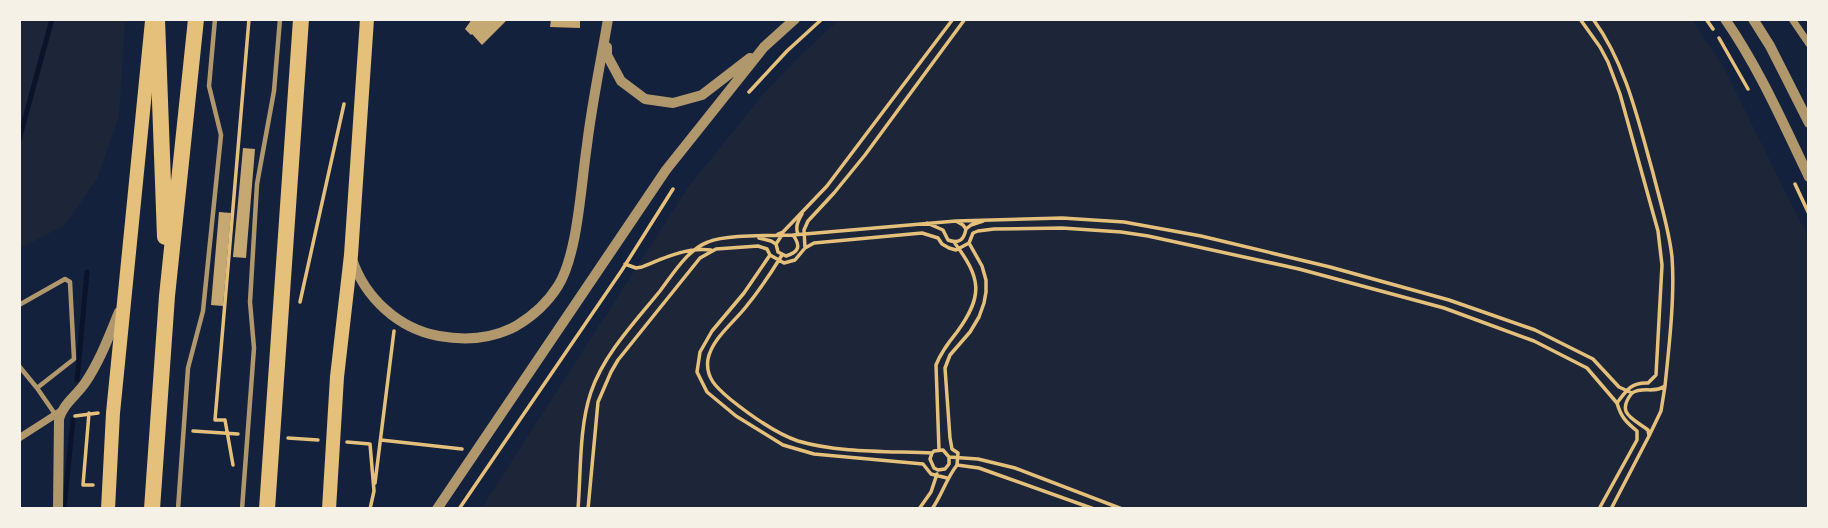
<svg xmlns="http://www.w3.org/2000/svg" width="1828" height="528" viewBox="0 0 1828 528" font-family="'Work Sans',sans-serif">
<style>
.green{fill:#1d2539}
.lines{fill:none;stroke-linecap:round;stroke-linejoin:round}
.stream{stroke:#0b132b;stroke-width:5}
.building{fill:#c6a872}
.path{stroke:#e5c07b;stroke-width:3.5}
.service{stroke:#b1986c;stroke-width:4.5}
.minor{stroke:#b1986c;stroke-width:7}
.tertiary{stroke:#b1986c;stroke-width:10}
.primary{stroke:#e5c07b;stroke-width:14}
.motorway{stroke:#e5c07b;stroke-width:16}
</style>
<rect width="100%" height="100%" fill="#14213d"/>
<path class="green" d="M 22,19 L 125,19 L 119,116 L 97,179 L 65,225 L 19,249 L 19,31 Z
M 840,19 L 1692,19 L 1723,66 L 1809,239 L 1809,509 L 481,509 L 689,186 L 765,92 L 803,53 Z"/>
<g class="lines">
<path class="stream" d="M 19,140 L 52,19
M 77,380 L 87,272
M 64,509 L 73,420"/>
</g>
<path class="building" d="M 472,19 L 508,19 L 482,45 L 472,34 L 471,35 L 465,29 Z
M 551,19 L 580,19 L 580,28 L 550,27 Z
M 243,148 L 255,149 L 246,258 L 233,257 Z
M 219,212 L 231,213 L 223,306 L 211,305 Z"/>
<g class="lines">
<path class="path" d="M 1593,19 C 1626,64 1638,120 1653,173 C 1660,201 1669,229 1672,257 C 1675,296 1669,347 1665,386
M 1706,19 L 1713,29
M 1719,38 L 1748,89
M 749,92 L 787,51 L 822,19
M 1795,184 L 1809,214
M 956,221 L 1062,218 L 1124,222 L 1201,236 L 1330,267 L 1449,300 L 1535,330 L 1593,359 L 1619,387 L 1632,393 C 1643,386 1654,394 1665,386 L 1661,411 L 1649,436 L 1648,430 C 1634,419 1615,414 1632,393
M 966,229 L 971,225 L 983,221
M 778,234 L 783,232 L 827,186 L 953,19
M 798,234 C 795,227 798,221 802,214
M 793,235 L 956,221 L 963,225 L 966,229 C 964,240 959,244 948,240 L 943,230 L 927,223
M 759,238 L 771,241 L 776,244
M 969,243 L 973,233 L 978,231 L 994,229 L 1062,228 L 1121,232 L 1148,236 L 1299,269 L 1444,308 L 1534,341 L 1587,368 L 1617,403 C 1626,391 1631,382 1648,383 L 1656,375 L 1662,265 L 1658,231 L 1620,94 L 1608,62 L 1600,47 L 1580,19
M 805,248 L 804,230 L 808,221 L 834,193 L 865,155 L 965,19
M 782,255 C 771,273 759,291 745,308 C 733,323 712,339 708,359 C 705,378 717,388 730,399 C 750,415 774,433 798,441 C 838,453 890,451 932,453 L 934,451 L 943,450 L 949,457 L 949,464 L 945,469 L 938,470 L 934,468 L 930,459 L 932,453
M 625,264 L 636,268 L 642,267 C 664,258 686,247 711,250
M 300,302 L 344,104
M 89,413 L 83,485 L 93,485
M 75,416 L 98,413
M 193,431 L 238,434
M 288,438 L 318,440
M 381,440 L 462,449
M 347,442 L 370,444 L 374,491
M 939,450 L 936,365 C 941,352 949,342 957,332 C 984,295 981,278 954,242
M 949,457 L 978,459 L 1015,468 L 1122,509
M 233,465 L 225,420 L 215,420 L 249,19
M 947,478 L 931,474 L 923,464 L 814,454 L 783,445 L 736,416 L 707,392 L 697,372 L 700,352 L 712,331 L 744,293 L 770,255 L 784,263 L 795,260 L 805,248 L 814,243 L 922,233 L 938,238 L 942,244 L 949,248 L 956,250 L 969,243 L 982,266 L 986,280 L 986,292 L 984,303 L 979,317 L 970,332 L 950,355 L 945,368 L 950,438 L 952,449 L 958,453 L 957,465
M 375,483 L 394,331
M 370,509 L 374,491
M 459,509 L 622,270 L 673,189
M 578,509 C 581,472 579,427 591,392 C 604,354 635,322 660,291 C 673,274 687,250 708,242 C 727,234 771,236 793,235 C 801,246 799,252 786,256 L 778,252 L 776,244 L 782,235
M 588,509 L 598,402 L 611,372 L 618,360 L 700,258 L 716,249 L 758,246 L 767,249 L 770,255
M 919,509 L 931,492 L 937,474
M 932,509 C 942,495 946,479 957,465 L 979,468 L 1094,509
M 1599,509 L 1637,440 L 1637,431 C 1626,422 1621,417 1617,403
M 1611,509 L 1649,436"/>
<path class="service" d="M 19,305 L 65,279 L 70,282 L 74,359 L 37,388
M 19,366 L 37,388 L 55,414
M 178,509 L 188,368 L 203,311 L 221,135 L 209,86 L 215,19
M 242,509 L 254,348 L 250,302 L 257,184 L 274,91 L 280,19"/>
<path class="minor" d="M 1792,19 L 1809,44
M 19,438 L 61,411"/>
<path class="tertiary" d="M 1725,19 C 1759,68 1783,123 1809,177
M 1753,19 L 1770,46 L 1809,123
M 607,47 L 607,55 L 621,81 L 645,99 L 673,103 L 702,95 L 750,58
M 352,259 C 365,298 399,329 439,336 C 467,341 492,339 516,326 C 533,316 548,302 558,286 C 578,254 581,184 587,145 C 592,103 601,61 608,19
M 58,509 L 59,419 C 63,404 76,396 85,383 C 100,361 109,336 119,312
M 437,509 L 666,170 L 764,47 L 795,19"/>
<path class="primary" d="M 108,509 L 113,413 L 152,21
M 329,509 L 337,377 L 351,255 L 367,19"/>
<path class="motorway" d="M 157,19 L 165,237
M 152,509 L 167,296 L 196,19
M 267,509 L 301,19"/>
</g>
<rect width="1828" height="528" fill="none" stroke="#f6f1e7" stroke-width="42"/>
</svg>
